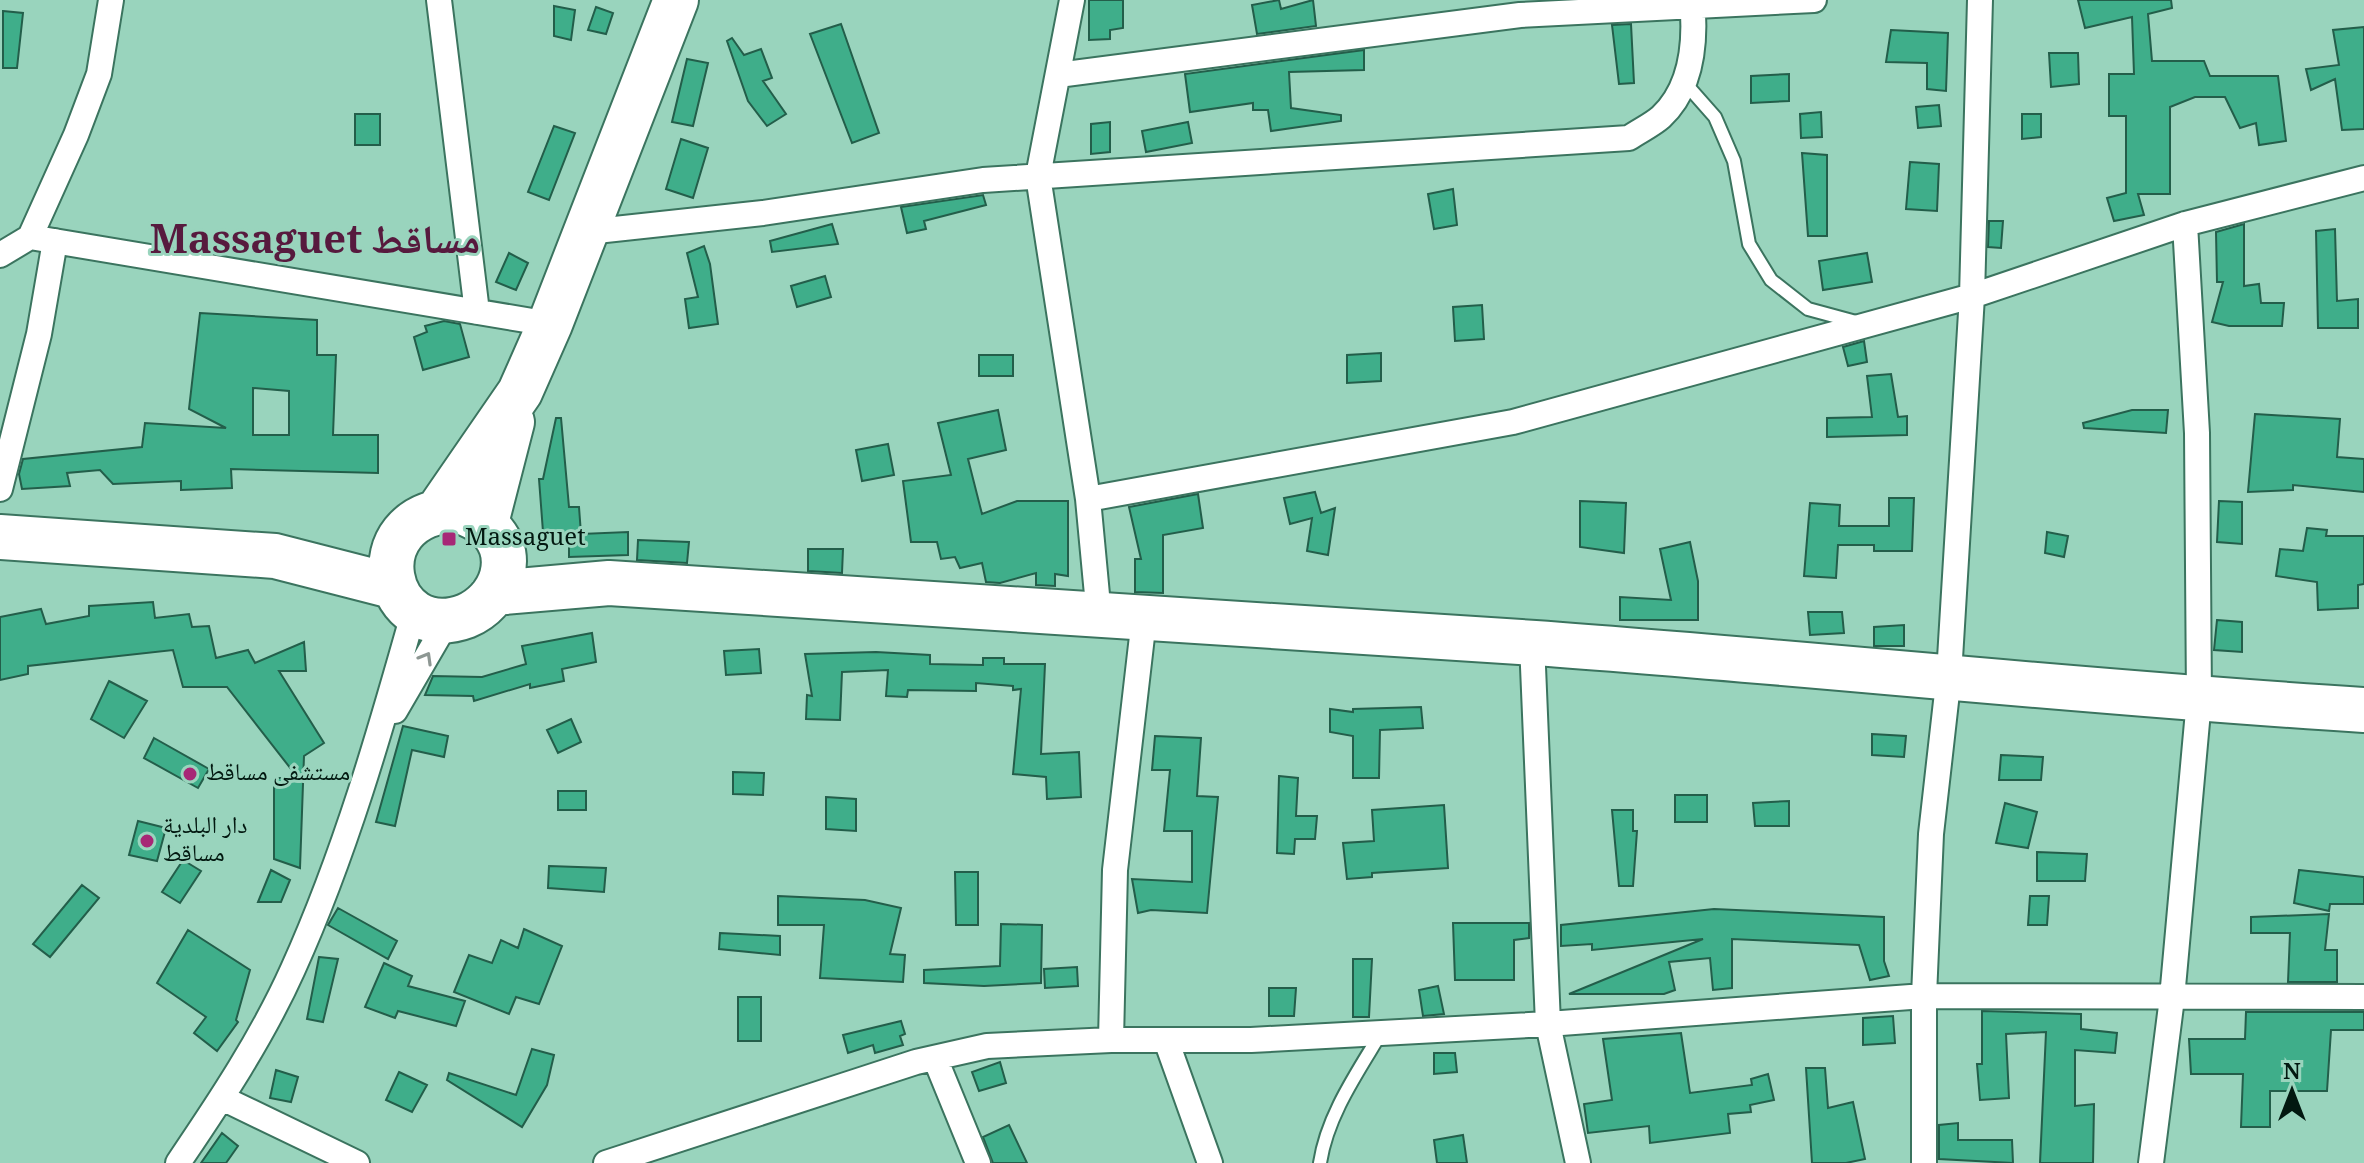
<svg xmlns="http://www.w3.org/2000/svg" width="2364" height="1163" viewBox="0 0 2364 1163" font-family="Georgia,'Noto Naskh Arabic',serif">
<style>
.building{fill:#3fae8a;stroke:#235e4a;stroke-width:2;fill-rule:evenodd}
.lines{fill:none;stroke-linecap:round;stroke-linejoin:round}
.lane-casing{stroke:#3b745f;stroke-width:16}
.street-casing{stroke:#3b745f;stroke-width:28}
.highway-casing{stroke:#3b745f;stroke-width:48}
.lane{stroke:#fff;stroke-width:12}
.street{stroke:#fff;stroke-width:24}
.highway{stroke:#fff;stroke-width:44}
.oneway{stroke:#8d9793}
.poi-dot{fill:#a72776;stroke:#99d4bd;stroke-width:3}
.labels{text-anchor:middle;dominant-baseline:central;stroke-width:6;stroke-linejoin:round;paint-order:stroke}
.poi-label{font-size:24px;fill:#021810;stroke:#99d4bd;text-anchor:start}
.town-label{font-size:40px;font-weight:bold;fill:#571a3e;stroke:#99d4bd}
</style>
<rect width="100%" height="100%" fill="#99d4bd"/>
<path class="building" d="M 1089,0 L 1123,0 L 1123,28 L 1110,30 L 1110,39 L 1089,40 Z
M 1279,0 L 1281,9 L 1313,0 L 1316,26 L 1257,34 L 1252,5 Z
M 2078,0 L 2171,0 L 2172,8 L 2148,14 L 2152,61 L 2204,61 L 2210,76 L 2278,76 L 2286,141 L 2259,145 L 2256,123 L 2240,128 L 2225,97 L 2195,97 L 2170,107 L 2170,194 L 2138,194 L 2144,215 L 2114,221 L 2107,198 L 2126,193 L 2126,116 L 2109,116 L 2109,74 L 2134,74 L 2132,17 L 2085,28 Z
M 554,6 L 575,10 L 571,40 L 554,36 Z
M 596,7 L 613,13 L 606,34 L 588,30 Z
M 3,11 L 23,13 L 17,68 L 3,68 Z
M 841,24 L 879,133 L 852,143 L 810,34 Z
M 1631,24 L 1634,83 L 1619,84 L 1612,25 Z
M 2364,27 L 2364,129 L 2342,130 L 2335,79 L 2311,90 L 2306,69 L 2339,65 L 2333,30 Z
M 1891,30 L 1948,33 L 1946,91 L 1927,89 L 1927,63 L 1886,62 Z
M 732,38 L 744,55 L 761,49 L 772,78 L 763,81 L 786,114 L 767,126 L 748,101 L 727,41 Z
M 1364,50 L 1364,70 L 1289,72 L 1291,108 L 1341,115 L 1341,121 L 1271,131 L 1268,110 L 1253,110 L 1253,103 L 1190,112 L 1185,74 Z
M 2049,53 L 2078,53 L 2079,84 L 2051,87 Z
M 687,59 L 708,63 L 693,126 L 672,122 Z
M 1789,74 L 1789,101 L 1751,103 L 1751,76 Z
M 1939,105 L 1941,126 L 1918,128 L 1916,107 Z
M 1821,112 L 1822,137 L 1801,138 L 1800,114 Z
M 355,114 L 380,114 L 380,145 L 355,145 Z
M 2022,114 L 2041,114 L 2041,137 L 2022,139 Z
M 1110,122 L 1110,152 L 1091,154 L 1091,124 Z
M 1188,122 L 1192,143 L 1146,152 L 1142,131 Z
M 554,126 L 575,133 L 549,200 L 528,192 Z
M 681,139 L 708,148 L 693,198 L 666,189 Z
M 1802,153 L 1827,155 L 1827,236 L 1808,236 Z
M 1910,162 L 1939,164 L 1937,211 L 1906,209 Z
M 1453,189 L 1457,225 L 1434,229 L 1428,194 Z
M 983,195 L 986,205 L 924,221 L 926,229 L 907,233 L 901,207 Z
M 1989,221 L 2003,221 L 2001,248 L 1988,247 Z
M 832,224 L 838,244 L 772,252 L 770,241 Z
M 2244,224 L 2244,286 L 2259,284 L 2261,303 L 2284,303 L 2282,326 L 2229,326 L 2212,322 L 2223,282 L 2217,282 L 2216,232 Z
M 2335,229 L 2337,301 L 2358,299 L 2358,328 L 2318,328 L 2316,231 Z
M 704,246 L 710,264 L 718,324 L 689,328 L 685,299 L 698,297 L 687,253 Z
M 509,253 L 528,263 L 516,290 L 496,282 Z
M 1867,253 L 1872,282 L 1823,290 L 1819,261 Z
M 825,276 L 831,297 L 797,307 L 791,286 Z
M 1482,305 L 1484,339 L 1455,341 L 1453,307 Z
M 200,313 L 317,320 L 317,355 L 336,355 L 333,435 L 378,435 L 378,473 L 231,469 L 232,488 L 181,490 L 181,481 L 113,484 L 100,470 L 67,473 L 70,486 L 22,489 L 19,474 L 23,459 L 142,447 L 145,423 L 226,428 L 189,409 ZM 253,388 L 289,391 L 289,435 L 253,435 Z
M 444,321 L 460,324 L 469,357 L 423,370 L 414,337 L 427,332 L 425,326 Z
M 1864,341 L 1867,362 L 1848,366 L 1843,347 Z
M 1381,353 L 1381,381 L 1347,383 L 1347,355 Z
M 979,355 L 1013,355 L 1013,376 L 979,376 Z
M 1891,374 L 1898,417 L 1907,416 L 1907,435 L 1827,437 L 1827,418 L 1872,417 L 1867,376 Z
M 998,410 L 1006,450 L 968,459 L 982,514 L 1017,501 L 1068,501 L 1068,576 L 1055,574 L 1055,586 L 1036,585 L 1036,573 L 1000,583 L 986,582 L 982,563 L 960,568 L 955,557 L 941,559 L 937,542 L 911,542 L 903,481 L 951,475 L 938,423 Z
M 2132,410 L 2168,410 L 2166,433 L 2084,428 L 2083,423 Z
M 2255,414 L 2340,419 L 2337,457 L 2364,459 L 2364,492 L 2293,485 L 2293,490 L 2248,492 Z
M 556,418 L 561,418 L 569,507 L 579,507 L 581,534 L 628,532 L 628,555 L 569,557 L 569,545 L 544,545 L 539,479 L 543,479 Z
M 888,444 L 894,475 L 862,481 L 856,450 Z
M 1315,492 L 1321,513 L 1335,508 L 1328,555 L 1307,551 L 1312,518 L 1290,524 L 1284,498 Z
M 1198,494 L 1203,528 L 1163,535 L 1163,593 L 1135,592 L 1135,559 L 1141,559 L 1129,507 Z
M 1889,498 L 1914,498 L 1912,551 L 1874,551 L 1874,545 L 1838,545 L 1836,578 L 1804,576 L 1810,503 L 1840,505 L 1839,526 L 1889,526 Z
M 1580,501 L 1626,503 L 1624,553 L 1580,547 Z
M 2219,501 L 2242,502 L 2242,544 L 2217,542 Z
M 2307,528 L 2327,530 L 2326,536 L 2364,536 L 2364,584 L 2358,585 L 2358,608 L 2318,610 L 2317,582 L 2276,576 L 2280,549 L 2303,551 Z
M 2047,532 L 2068,536 L 2064,557 L 2045,553 Z
M 638,540 L 689,542 L 687,563 L 637,560 Z
M 1690,542 L 1698,581 L 1698,620 L 1620,620 L 1620,597 L 1671,600 L 1660,549 Z
M 808,549 L 843,549 L 842,573 L 808,571 Z
M 153,602 L 155,618 L 189,614 L 192,627 L 209,626 L 216,658 L 248,650 L 255,663 L 304,642 L 306,671 L 279,671 L 324,743 L 304,756 L 300,868 L 274,859 L 274,778 L 298,778 L 227,687 L 183,687 L 173,650 L 28,666 L 28,674 L 0,680 L 0,617 L 41,609 L 46,624 L 89,616 L 89,606 Z
M 1808,612 L 1842,612 L 1844,633 L 1810,635 Z
M 2217,620 L 2242,622 L 2242,652 L 2214,650 Z
M 1904,625 L 1904,646 L 1874,646 L 1874,627 Z
M 592,633 L 596,662 L 562,669 L 564,681 L 530,688 L 530,684 L 474,701 L 473,696 L 425,695 L 433,676 L 482,677 L 526,664 L 522,646 Z
M 759,649 L 761,673 L 726,675 L 724,651 Z
M 876,652 L 930,655 L 930,664 L 983,665 L 983,658 L 1004,658 L 1004,664 L 1045,664 L 1041,754 L 1079,752 L 1081,797 L 1047,799 L 1046,777 L 1013,774 L 1021,689 L 1013,690 L 1013,686 L 976,683 L 976,691 L 908,690 L 907,697 L 886,696 L 888,670 L 842,672 L 840,720 L 806,719 L 807,695 L 812,696 L 805,654 Z
M 109,681 L 147,701 L 124,738 L 91,719 Z
M 1421,707 L 1423,728 L 1380,730 L 1379,778 L 1353,778 L 1353,736 L 1330,732 L 1330,709 L 1353,712 L 1353,709 Z
M 571,719 L 581,742 L 558,753 L 547,730 Z
M 403,726 L 448,736 L 444,757 L 412,750 L 395,826 L 376,822 Z
M 1872,734 L 1906,736 L 1904,757 L 1872,755 Z
M 1155,736 L 1201,738 L 1197,796 L 1218,797 L 1207,913 L 1151,910 L 1138,913 L 1132,879 L 1192,882 L 1192,831 L 1164,831 L 1170,770 L 1152,770 Z
M 154,738 L 209,769 L 198,788 L 144,758 Z
M 2001,755 L 2043,757 L 2041,780 L 1999,780 Z
M 733,772 L 764,773 L 763,795 L 733,794 Z
M 1279,776 L 1298,778 L 1296,816 L 1317,816 L 1315,839 L 1295,839 L 1294,854 L 1277,853 Z
M 558,791 L 586,791 L 586,810 L 558,810 Z
M 1675,795 L 1707,795 L 1707,822 L 1675,822 Z
M 826,797 L 856,799 L 856,831 L 826,829 Z
M 1789,801 L 1789,826 L 1755,826 L 1753,803 Z
M 2005,803 L 2037,812 L 2028,848 L 1996,843 Z
M 1444,805 L 1448,868 L 1372,873 L 1372,877 L 1347,879 L 1343,843 L 1374,841 L 1372,810 Z
M 1612,810 L 1633,810 L 1633,831 L 1637,831 L 1633,886 L 1619,886 Z
M 138,821 L 166,828 L 157,861 L 129,855 Z
M 2037,852 L 2087,854 L 2085,881 L 2037,881 Z
M 183,860 L 201,871 L 180,903 L 162,892 Z
M 549,866 L 606,868 L 604,892 L 548,888 Z
M 271,870 L 290,880 L 281,902 L 258,902 Z
M 2299,870 L 2364,877 L 2364,904 L 2330,904 L 2329,911 L 2294,903 Z
M 955,872 L 978,872 L 978,925 L 956,925 Z
M 82,885 L 99,898 L 50,957 L 33,944 Z
M 778,896 L 865,900 L 901,908 L 890,954 L 905,955 L 903,982 L 820,978 L 824,925 L 778,925 Z
M 2030,896 L 2049,896 L 2047,925 L 2028,925 Z
M 338,908 L 397,941 L 388,959 L 328,925 Z
M 1714,909 L 1884,917 L 1884,961 L 1889,976 L 1870,980 L 1859,945 L 1732,939 L 1732,988 L 1713,990 L 1710,958 L 1669,962 L 1675,990 L 1664,994 L 1569,994 L 1703,939 L 1592,950 L 1592,944 L 1561,946 L 1561,925 Z
M 2329,914 L 2325,950 L 2337,950 L 2337,982 L 2288,982 L 2290,933 L 2251,933 L 2251,917 Z
M 1453,923 L 1529,923 L 1529,938 L 1514,940 L 1514,980 L 1455,980 Z
M 1001,924 L 1042,925 L 1041,983 L 984,986 L 924,983 L 924,970 L 1000,966 Z
M 524,929 L 562,946 L 539,1004 L 516,997 L 509,1014 L 454,992 L 469,955 L 492,963 L 501,940 L 518,948 Z
M 188,930 L 250,970 L 236,1020 L 238,1022 L 217,1051 L 194,1033 L 206,1017 L 157,983 Z
M 720,933 L 780,936 L 780,955 L 719,949 Z
M 319,957 L 338,959 L 323,1022 L 307,1019 Z
M 1353,959 L 1372,959 L 1369,1017 L 1353,1017 Z
M 384,963 L 412,976 L 408,986 L 465,1001 L 456,1026 L 398,1011 L 395,1018 L 365,1007 Z
M 1077,967 L 1078,986 L 1045,988 L 1044,969 Z
M 1438,986 L 1444,1014 L 1423,1016 L 1419,990 Z
M 1269,988 L 1296,988 L 1294,1016 L 1269,1016 Z
M 738,997 L 761,997 L 761,1041 L 738,1041 Z
M 1982,1011 L 2081,1014 L 2081,1029 L 2117,1033 L 2115,1053 L 2075,1050 L 2075,1106 L 2094,1104 L 2093,1163 L 2040,1163 L 2046,1032 L 2006,1034 L 2009,1098 L 1980,1100 L 1977,1064 L 1982,1064 Z
M 2246,1012 L 2364,1012 L 2364,1030 L 2331,1030 L 2327,1091 L 2270,1091 L 2270,1127 L 2241,1127 L 2243,1074 L 2191,1074 L 2189,1039 L 2245,1039 Z
M 1893,1016 L 1895,1043 L 1863,1045 L 1863,1018 Z
M 901,1021 L 905,1034 L 900,1036 L 903,1045 L 875,1053 L 873,1045 L 848,1053 L 843,1035 Z
M 1681,1033 L 1690,1093 L 1752,1085 L 1751,1079 L 1768,1074 L 1774,1100 L 1750,1105 L 1751,1112 L 1728,1114 L 1730,1133 L 1650,1143 L 1649,1126 L 1588,1133 L 1584,1104 L 1612,1100 L 1603,1039 Z
M 532,1049 L 554,1055 L 547,1085 L 522,1127 L 447,1080 L 449,1073 L 516,1095 Z
M 1434,1053 L 1455,1053 L 1457,1072 L 1434,1074 Z
M 1000,1062 L 1006,1083 L 979,1091 L 972,1072 Z
M 1806,1068 L 1825,1068 L 1828,1108 L 1853,1102 L 1865,1159 L 1846,1163 L 1812,1163 Z
M 276,1070 L 298,1077 L 291,1102 L 270,1098 Z
M 399,1072 L 427,1085 L 412,1112 L 386,1100 Z
M 1958,1123 L 1958,1140 L 2012,1140 L 2013,1163 L 1939,1159 L 1939,1125 Z
M 1009,1125 L 1027,1163 L 993,1163 L 983,1137 Z
M 222,1133 L 238,1146 L 226,1163 L 201,1163 Z
M 1463,1135 L 1467,1163 L 1437,1163 L 1434,1140 Z"/>
<g class="lines">
<defs>
<path id="lane" d="M 1685,83 L 1715,117 L 1734,161 L 1749,244 L 1771,280 L 1808,309 L 1856,322
M 1320,1163 C 1327,1116 1357,1073 1381,1033"/>
<path id="street" d="M 439,0 L 477,312
M 1072,0 L 1038,176 L 1088,499 L 1099,616
M 1058,75 L 1520,15 L 1814,0
M 587,232 L 763,213 L 983,180 L 1629,138 C 1639,131 1652,125 1661,117 C 1693,87 1696,40 1692,0
M 30,237 L 550,324
M 0,255 L 30,237 L 76,135 L 99,74 L 111,0
M 0,489 L 39,334 L 55,241
M 1088,499 L 1513,422 L 1972,296 L 2185,224 L 2364,178
M 1532,643 L 1548,1024 L 1578,1163
M 395,711 L 448,620
M 1111,1040 L 1115,870 L 1144,619
M 1166,1040 L 1210,1163
M 935,1058 L 978,1163
M 222,1098 L 357,1163
M 178,1163 C 220,1101 262,1038 293,969 C 345,854 380,732 414,611
M 606,1163 L 916,1062 L 987,1046 L 1111,1040 L 1251,1040 L 1548,1024 L 1924,996 L 2364,997
M 1924,1163 L 1924,996 L 1931,834 L 1949,675 L 1972,296 L 1980,0
M 2151,1163 L 2172,998 L 2199,700 L 2197,433 L 2185,224"/>
<path id="highway" d="M 455,510 C 486,518 511,541 502,576 C 497,594 483,609 466,616 C 384,647 355,515 455,510 Z
M 438,511 L 520,392 L 550,324 L 676,0
M 486,523 L 512,422
M 0,537 L 275,556 L 392,586
M 494,593 L 609,583 C 918,604 1227,621 1535,643 C 1812,663 2088,693 2364,710"/>
</defs>
<use href="#lane" class="lane-casing"/>
<use href="#street" class="street-casing"/>
<use href="#highway" class="highway-casing"/>
<use href="#lane" class="lane"/>
<use href="#street" class="street"/>
<use href="#highway" class="highway"/>
</g>
<defs><path id="oneway-chevron" d="M-2-3.5L2.5 0L-2 3.5" fill="none" stroke-width="1.6" stroke-linecap="round" stroke-linejoin="round" transform="scale(2)"/></defs>
<use class="oneway" href="#oneway-chevron" transform="translate(426 658) rotate(-60)"/>
<g class="poi-dot">
<rect x="441" y="531" width="16" height="16" rx="4"/>
<circle cx="190" cy="774" r="8"/>
<circle cx="147" cy="841" r="8"/>
</g>
<g class="labels">
<g class="poi-label">
<text x="465" y="539">Massaguet</text>
<text x="206" y="774">مستشفى مساقط</text>
<text x="163" y="827">دار البلدية<tspan x="163" dy="28">مساقط</tspan></text>
</g>
<g class="town-label">
<text x="315" y="244">Massaguet مساقط</text>
</g>
</g>
<g transform="translate(2292 1091)" stroke="#99d4bd" stroke-width="6" paint-order="stroke">
<path d="M0-6L14 30L0 20L-14 30Z" fill="#021810"/>
<text y="-12" font-size="22" font-weight="bold" text-anchor="middle" fill="#021810">N</text>
</g>
</svg>
